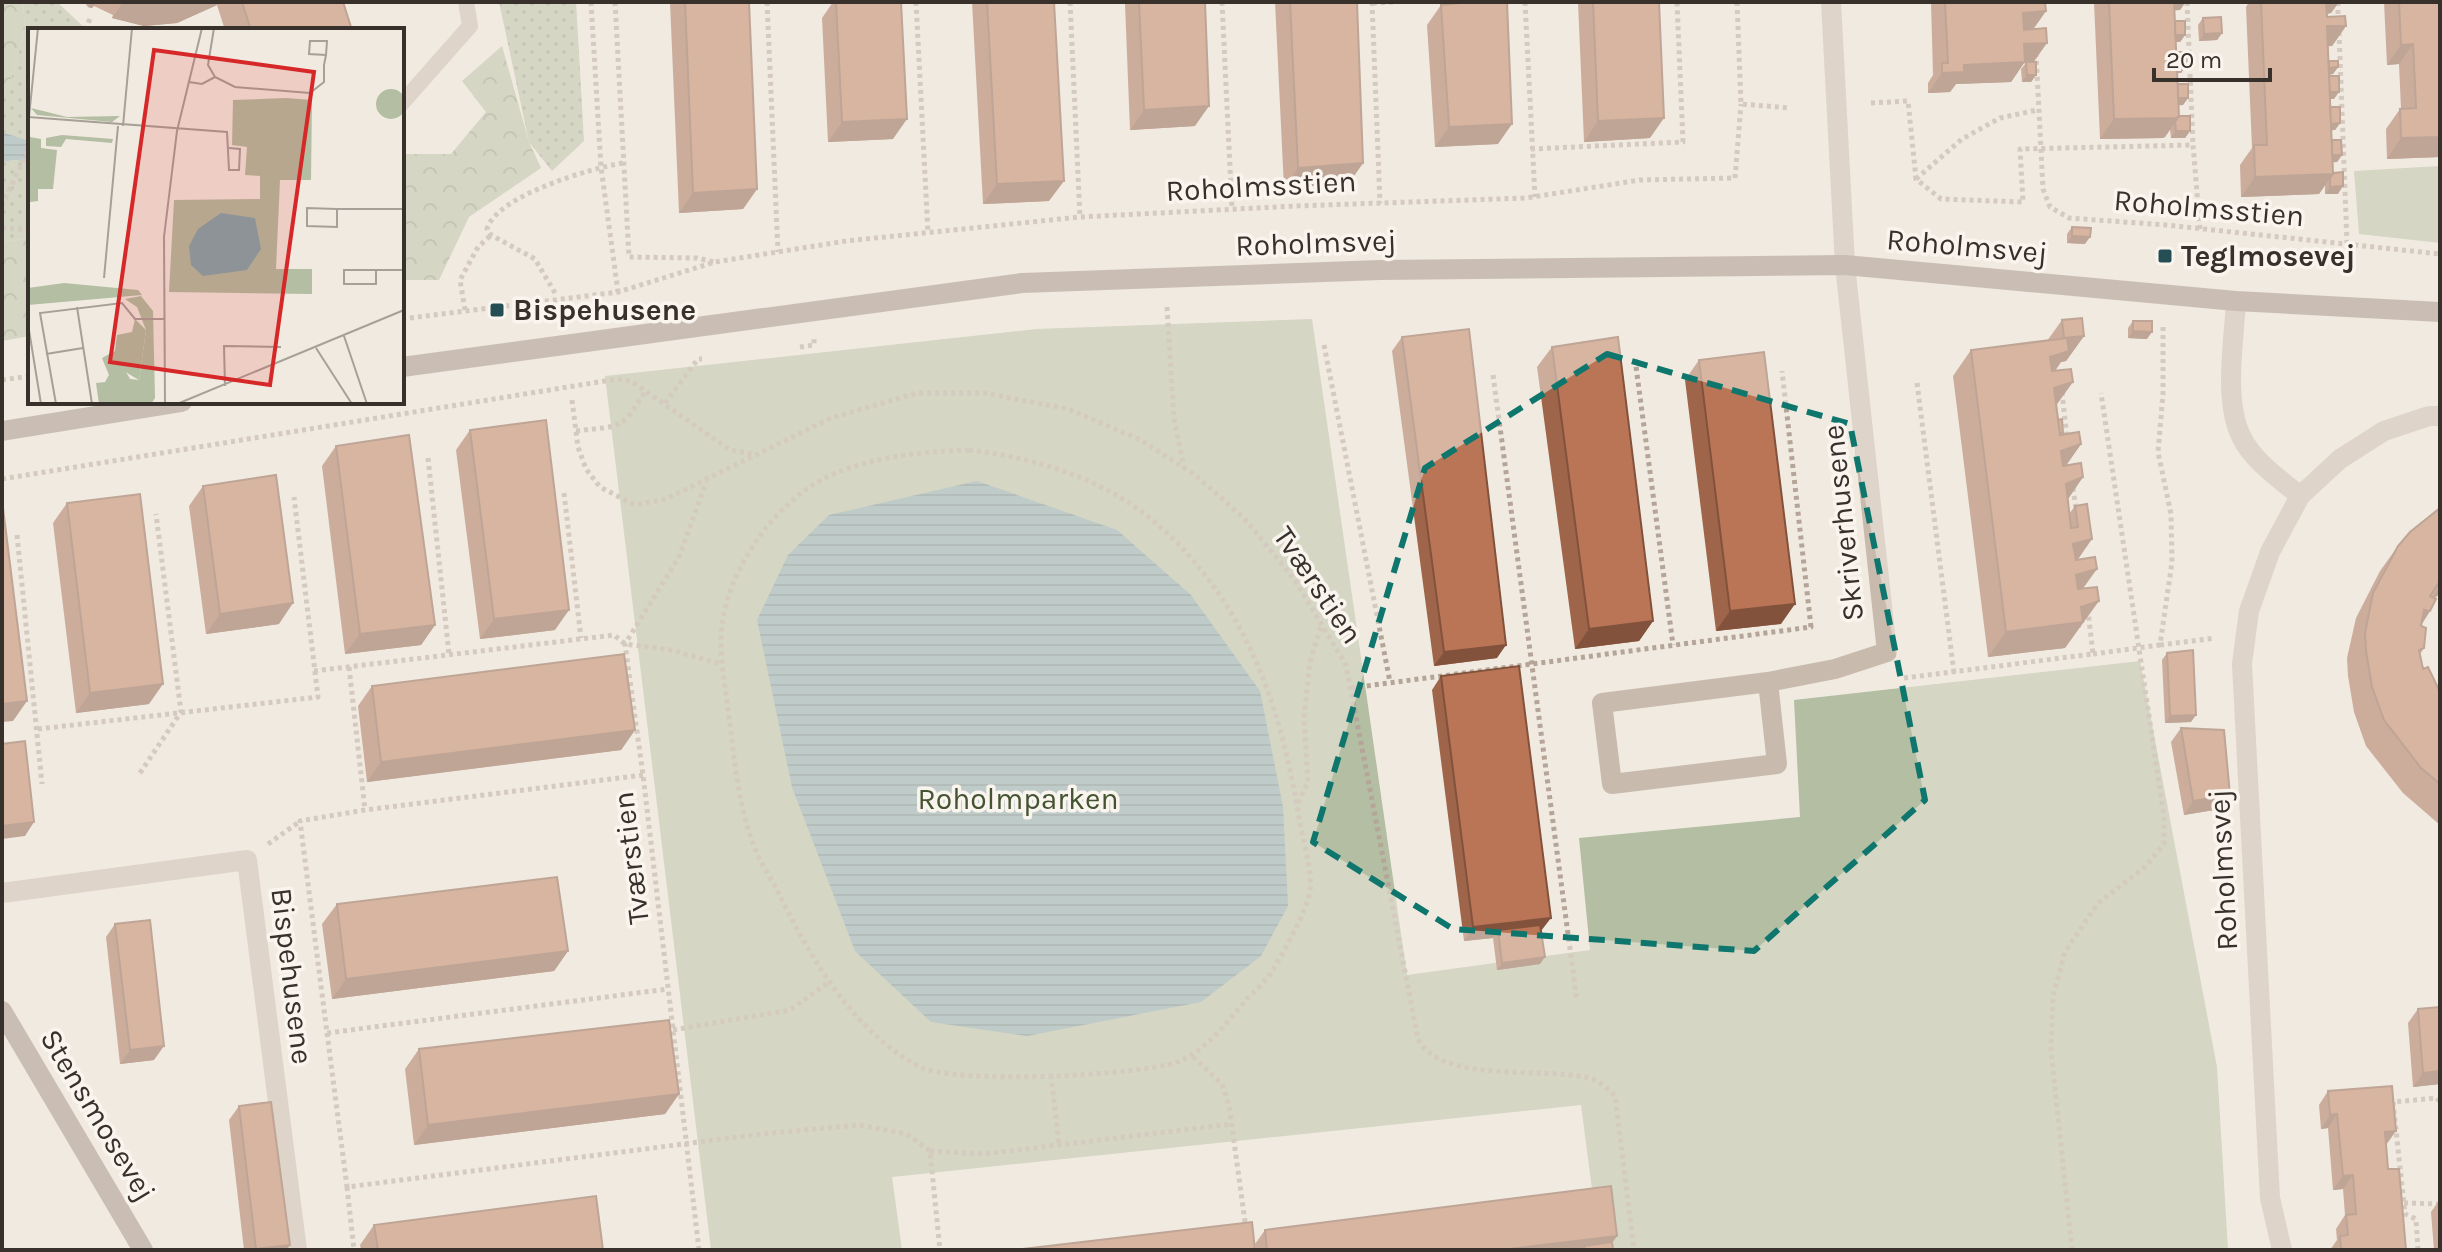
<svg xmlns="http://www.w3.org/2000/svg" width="2442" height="1252" viewBox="0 0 2442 1252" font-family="Karla,sans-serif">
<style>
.grass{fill:url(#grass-dots)}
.forest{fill:url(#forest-crowns)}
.park{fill:#b3bea2}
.water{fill:url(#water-rules)}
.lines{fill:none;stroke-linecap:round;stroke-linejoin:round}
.path{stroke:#b4a598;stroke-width:5;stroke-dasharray:4 4;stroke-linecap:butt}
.lane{stroke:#c8bbad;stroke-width:16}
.street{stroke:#c8bbad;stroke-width:20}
.secondary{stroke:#9b8b7f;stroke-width:20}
.wall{fill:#9f654a}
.shaded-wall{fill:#82523c}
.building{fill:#b97556;stroke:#82523c;stroke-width:2}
.marked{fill:none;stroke:#0f766e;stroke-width:6;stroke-dasharray:16 10;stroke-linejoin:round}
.poi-dot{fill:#254e54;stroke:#f9f4ed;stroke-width:3}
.labels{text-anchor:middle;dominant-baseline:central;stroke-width:7;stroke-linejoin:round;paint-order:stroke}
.street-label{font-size:30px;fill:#37302b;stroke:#f9f4ed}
.poi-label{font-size:30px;font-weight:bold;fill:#37302b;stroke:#f9f4ed;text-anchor:start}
.park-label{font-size:30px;fill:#445331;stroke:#f9f4ed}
.inset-road{fill:none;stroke:#a7a098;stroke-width:2}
.view{fill:#d62828;fill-opacity:0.15;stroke:#d62828;stroke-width:4}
.inset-edge{fill:none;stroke:#37302b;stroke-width:4}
</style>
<defs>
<pattern id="grass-dots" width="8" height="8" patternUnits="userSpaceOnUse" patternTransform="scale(2)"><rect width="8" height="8" fill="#b3bea2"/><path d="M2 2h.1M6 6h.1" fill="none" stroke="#929b84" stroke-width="1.8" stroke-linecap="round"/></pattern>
<pattern id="forest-crowns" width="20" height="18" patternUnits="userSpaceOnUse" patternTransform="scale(2)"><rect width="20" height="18" fill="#b3bea2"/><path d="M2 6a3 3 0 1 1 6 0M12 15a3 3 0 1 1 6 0" fill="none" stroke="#929b84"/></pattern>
<pattern id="water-rules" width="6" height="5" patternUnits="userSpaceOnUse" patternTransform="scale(2)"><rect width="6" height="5" fill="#82a6ab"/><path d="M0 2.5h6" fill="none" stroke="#6b888b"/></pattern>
</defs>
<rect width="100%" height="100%" fill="#f1eae0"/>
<path class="grass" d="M 23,2 L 57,2 L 87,30 L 30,30 L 30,141 L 2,132 L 2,93 L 9,86 L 25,29 Z
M 499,2 L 576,2 L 584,141 L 552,171 L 529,142 Z
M 14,160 L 30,162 L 30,239 L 2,241 L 2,162 Z"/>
<path class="forest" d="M 2,2 L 23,2 L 25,29 L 9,86 L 2,93 Z
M 502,46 L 529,142 L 541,168 L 469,217 L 439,280 L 402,280 L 402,154 L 451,154 L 486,112 L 462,81 Z
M 30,239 L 30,336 L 2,341 L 2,241 Z"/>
<path class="park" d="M 2440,166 L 2440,243 L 2359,234 L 2354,171 Z
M 1312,319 L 1407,975 L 1590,950 L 1579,838 L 1800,817 L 1794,700 L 2140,661 L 2217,1067 L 2228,1250 L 1600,1250 L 1581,1105 L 892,1177 L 902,1250 L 711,1250 L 605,376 L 1037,329 Z"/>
<path class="water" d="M 2,132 L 30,141 L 30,162 L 14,160 L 2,162 Z
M 977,481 L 1117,530 L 1191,595 L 1260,691 L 1283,807 L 1288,906 L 1261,956 L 1201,1002 L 1027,1036 L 931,1022 L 855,951 L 792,787 L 757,620 L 788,555 L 829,515 Z"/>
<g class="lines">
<path class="path" d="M 591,2 L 601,167 L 618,292
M 615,2 L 629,257 L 697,258 L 714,262
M 767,2 L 778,252
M 916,2 L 928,233
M 1070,2 L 1080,217
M 1222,2 L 1232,209
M 1372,2 L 1380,203
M 1525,2 L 1535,197
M 1737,2 L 1741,104 L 1790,108
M 2187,2 L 2193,145
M 2338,2 L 2338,22
M 1373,3 L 1396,2
M 85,30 L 90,19
M 2339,32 L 2347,243
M 2036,53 L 2043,189 L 2050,207 L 2069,218 L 2166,225 L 2440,254
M 1871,103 L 1908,101 L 1916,179 L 1941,199 L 2023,202 L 2020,149 L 2193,145 L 2200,229
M 1531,149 L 1683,142 L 1677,2
M 1916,179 L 1962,139 L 2000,118 L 2037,110
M 2,206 L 30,146
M 2,228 L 30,230
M 555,293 L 535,259 L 491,235 L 487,229 C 496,196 591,168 623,163
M 1167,307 L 1174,419 L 1184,467
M 465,310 L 460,280 L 478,247 L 491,235
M 402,319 L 618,292 L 715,262 L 846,241 L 1080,217 L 1296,206 L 1526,198 L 1640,180 L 1735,178 L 1741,104
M 1324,345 L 1390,682
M 800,347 L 814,345 L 814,338
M 1635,359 L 1673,645
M 1493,375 L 1577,1001
M 2,380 L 30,376
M 1917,383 L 1954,673
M 2062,392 L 2067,438
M 572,400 L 578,447 L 586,469 L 600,487 L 635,505 L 666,499 L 831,418 L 917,393 L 985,393 L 1068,409 L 1141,440 L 1195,475 L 1244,518 L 1294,579 L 1346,665 L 1418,1039 C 1440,1084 1547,1067 1590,1078 C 1599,1080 1608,1090 1615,1096 L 1634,1250
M 665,403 L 698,359 L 702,359
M 576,431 C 623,425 620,432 646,390
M 969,450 C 1036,458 1103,478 1156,523 C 1247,603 1281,706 1300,823 C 1304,844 1312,869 1310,890 C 1309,907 1279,962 1268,977 C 1262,984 1255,991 1248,998 C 1228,1020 1206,1052 1177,1062 C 1138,1076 952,1085 918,1066 C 850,1029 808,953 775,886 C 767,872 758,858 753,843 C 737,801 734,753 728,709 C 724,677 717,645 724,613 C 733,571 761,527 794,499 C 839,459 911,452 969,450 Z
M 428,458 L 449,654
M 2,479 L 617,379 L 631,381 L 730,450 L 753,454
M 2073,488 L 2076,509
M 564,493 L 581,638
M 17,535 L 42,784
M 2160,645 L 2215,638
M 2093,654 L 2160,645 L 2172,562 L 2171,514 L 2158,452 L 2163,394 L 2163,324
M 349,667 L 365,810
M 314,671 L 614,635 L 625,644 L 671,650 L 722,664
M 1904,678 L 2093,654 L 2088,611
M 1351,688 L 1811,627 L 1782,371
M 38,729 L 318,697 L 294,497
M 140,773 L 181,712 L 156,514
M 643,775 L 365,810 L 300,821 L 327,1033 L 668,989
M 1298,803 L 1308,782 L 1304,718 L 1310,662 L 1321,626
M 268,844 L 299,822
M 673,1030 L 790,1010 L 829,982
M 327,1033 L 347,1187 L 762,1134 L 859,1125 L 907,1134 L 930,1151 L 940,1250
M 1193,1057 L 1222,1084 L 1229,1105 L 1246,1229
M 1051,1075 L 1059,1145
M 930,1151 L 984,1154 L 1232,1124
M 347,1187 L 354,1250
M 2404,1203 L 2440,1204
M 699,1250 L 643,775 L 625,644 L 679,557 L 706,482
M 2072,1250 L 2051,1050 L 2053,996 L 2065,952 L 2098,903 L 2145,867 L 2164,844 L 2164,817 L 2101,393
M 2418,1250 L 2416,1219 L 2405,1214 L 2393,1102 L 2437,1098 L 2440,1102"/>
<path class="lane" d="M 402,103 L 470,26 L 466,2"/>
<path class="street" d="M 2236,301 C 2234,341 2223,402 2242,438 C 2254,462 2280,479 2300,496
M 1768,682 L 1777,764 L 1612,784 L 1602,703 L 1768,682 L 1835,669 L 1887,652 L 1845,265 L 1831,2
M 2,893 L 247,860 L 297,1250
M 2282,1250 L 2270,1198 L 2242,664 L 2249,611 L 2270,552 L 2300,496 L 2340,459 L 2384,431 L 2429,416 L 2440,416"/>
<path class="secondary" d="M 402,367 L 1022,283 L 1380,270 L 1845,265 L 2236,301 L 2440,312
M 2,431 L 182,402
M 2,1011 L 143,1250"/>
</g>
<path class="wall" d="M 84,2 L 343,2 L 352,30 L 225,30 L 217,5 L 177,23 L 144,26 L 112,18 L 113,15 L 94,6 L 92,8 L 88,7 Z
M 670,2 L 749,2 L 757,189 L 743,209 L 679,213 Z
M 833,2 L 901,2 L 893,139 L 828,142 L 822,18 Z
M 972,2 L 1054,2 L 1049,201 L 983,204 Z
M 1126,2 L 1205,2 L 1195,126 L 1130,130 L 1125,4 Z
M 1275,2 L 1357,2 L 1363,163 L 1349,183 L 1284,188 Z
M 1578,2 L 1659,2 L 1650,138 L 1584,142 Z
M 1931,2 L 2045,2 L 2046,11 L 2033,29 L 2033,62 L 2036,75 L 2031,82 L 2022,82 L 2021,69 L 2026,63 L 2024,63 L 2011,82 L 1956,84 L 1950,92 L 1928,93 L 1928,83 L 1933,75 Z
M 2094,2 L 2185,2 L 2180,10 L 2174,10 L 2175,21 L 2185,35 L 2180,42 L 2176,42 L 2176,52 L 2186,66 L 2181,73 L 2177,73 L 2178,84 L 2188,98 L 2183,105 L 2178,105 L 2179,116 L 2190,131 L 2185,138 L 2171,138 L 2170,129 L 2165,137 L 2162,138 L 2100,139 Z
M 2249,2 L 2339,2 L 2331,13 L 2327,14 L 2327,17 L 2346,26 L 2332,46 L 2328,46 L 2329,61 L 2338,67 L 2333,74 L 2329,75 L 2334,99 L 2330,99 L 2330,107 L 2340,123 L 2335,130 L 2331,130 L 2332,140 L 2342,155 L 2337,162 L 2332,162 L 2333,173 L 2338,194 L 2325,194 L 2325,185 L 2319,194 L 2241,197 L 2240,165 L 2252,148 L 2246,7 Z
M 2384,2 L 2440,2 L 2440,157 L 2387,159 L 2386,129 L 2400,109 L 2401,109 L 2399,64 L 2387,65 Z
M 1441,5 L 1498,144 L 1435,147 L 1427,25 Z
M 2203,18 L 2222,33 L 2217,40 L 2199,41 L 2198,25 Z
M 2072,227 L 2085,244 L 2067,243 L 2067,234 Z
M 2062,320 L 2084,336 L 2066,361 L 2061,362 L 2055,371 L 2056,405 L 2062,435 L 2081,444 L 2066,465 L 2083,477 L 2068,499 L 2069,514 L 2075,506 L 2087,504 L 2078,559 L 2082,589 L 2081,627 L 2079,628 L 2065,648 L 1988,657 L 1953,376 L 1971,350 L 2047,341 Z
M 2133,321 L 2147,339 L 2128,338 L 2128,328 Z
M 1402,337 L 1497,658 L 1434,666 L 1392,351 Z
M 1552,347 L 1653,621 L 1639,641 L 1575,649 L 1537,367 Z
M 1699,360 L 1781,624 L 1716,631 L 1685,380 Z
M 470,430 L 555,630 L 480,639 L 456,450 Z
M 336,446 L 435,625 L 421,645 L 345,654 L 322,466 Z
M 203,486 L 279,624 L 206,634 L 189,506 Z
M 67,503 L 149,704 L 76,713 L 53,523 Z
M 2440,508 L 2440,593 L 2434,598 L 2430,611 L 2422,624 L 2424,648 L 2420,654 L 2423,669 L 2440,692 L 2440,825 L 2403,793 L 2366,746 L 2354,712 L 2348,676 L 2347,658 L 2356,618 L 2380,571 L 2398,546 Z
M 2167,653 L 2191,722 L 2165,723 L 2162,660 Z
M 1441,676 L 1541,931 L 1540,964 L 1497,970 L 1493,938 L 1464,941 L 1432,690 Z
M 372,686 L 635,730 L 621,750 L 367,782 L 358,706 Z
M 2181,728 L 2220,809 L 2184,815 L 2171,742 Z
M 337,904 L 568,951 L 554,971 L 332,999 L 322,924 Z
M 115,924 L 154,1060 L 120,1064 L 106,937 Z
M 2418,1009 L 2440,1084 L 2413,1087 L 2408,1023 Z
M 419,1049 L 679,1094 L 665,1114 L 414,1145 L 405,1069 Z
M 2328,1091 L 2386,1145 L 2388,1169 L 2406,1250 L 2330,1250 L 2337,1240 L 2336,1229 L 2345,1215 L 2343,1189 L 2333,1190 L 2328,1128 L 2321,1129 L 2319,1105 Z
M 239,1106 L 290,1245 L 286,1250 L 244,1250 L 229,1120 Z
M 2440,1199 L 2440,1250 L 2434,1250 L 2431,1212 Z
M 374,1225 L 603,1250 L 361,1250 L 360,1245 Z
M 1265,1230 L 1617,1236 L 1612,1242 L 1613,1250 L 1256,1250 L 1255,1244 Z"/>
<path class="shaded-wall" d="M 92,2 L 96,2 L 92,8 L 88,7 Z
M 123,2 L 219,2 L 217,5 L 177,23 L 144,26 L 112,18 Z
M 2321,2 L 2339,2 L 2331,13 L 2312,15 Z
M 2185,3 L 2180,10 L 2166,11 L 2170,4 Z
M 2046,11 L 2032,31 L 2009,33 L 2023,13 Z
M 2327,26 L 2346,26 L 2332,46 L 2313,47 Z
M 2222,33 L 2217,40 L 2199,41 L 2204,34 Z
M 2171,35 L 2185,35 L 2180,42 L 2166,42 Z
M 2047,43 L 2033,63 L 2024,63 L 2011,82 L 1956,84 L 1950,92 L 1928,93 L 1942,73 L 2024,44 Z
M 2413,44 L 2399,64 L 2387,65 L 2401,45 Z
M 2173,66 L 2186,66 L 2181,73 L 2168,73 Z
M 2338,67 L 2333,74 L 2317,76 L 2322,69 Z
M 2027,75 L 2036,75 L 2031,82 L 2022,82 Z
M 2326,92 L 2339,92 L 2334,99 L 2321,99 Z
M 2188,98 L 2183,105 L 2169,106 L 2174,99 Z
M 1209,106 L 1195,126 L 1130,130 L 1144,110 Z
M 2179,117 L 2165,137 L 2162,138 L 2100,139 L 2114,119 Z
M 1664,118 L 1650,138 L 1584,142 L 1598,121 Z
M 907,119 L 893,139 L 828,142 L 842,122 Z
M 2340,123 L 2335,130 L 2321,131 L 2326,124 Z
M 1512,124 L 1498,144 L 1435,147 L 1449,127 Z
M 2176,131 L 2190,131 L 2185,138 L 2171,138 Z
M 2440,137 L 2440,157 L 2387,159 L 2401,138 Z
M 2342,155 L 2337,162 L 2324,163 L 2329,156 Z
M 1363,163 L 1349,183 L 1284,188 L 1298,168 Z
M 2333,174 L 2319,194 L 2241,197 L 2255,177 Z
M 1064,181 L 1049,201 L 983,204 L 997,184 Z
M 2343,186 L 2338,194 L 2325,194 L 2330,187 Z
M 757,189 L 743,209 L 679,213 L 693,193 Z
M 2072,236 L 2090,237 L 2085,244 L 2067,243 Z
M 2133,331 L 2152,332 L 2147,339 L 2128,338 Z
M 2084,336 L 2066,361 L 2061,362 L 2051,376 L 2032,382 L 2064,338 Z
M 2073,382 L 2055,407 L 2054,388 Z
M 2081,444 L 2063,470 L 2061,451 Z
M 2083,477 L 2065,503 L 2066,484 Z
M 2092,539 L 2074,565 L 2073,544 Z
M 2097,569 L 2079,594 L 2076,575 Z
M 2440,587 L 2440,593 L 2427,606 Z
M 2099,601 L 2065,648 L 1988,657 L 2006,632 Z
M 293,603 L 279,624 L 206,634 L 220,614 Z
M 1795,604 L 1781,624 L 1716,631 L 1730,611 Z
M 569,610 L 555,630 L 480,639 L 494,619 Z
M 2424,610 L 2430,611 L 2413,637 Z
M 1653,621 L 1639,641 L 1575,649 L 1589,629 Z
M 435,625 L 421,645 L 345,654 L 360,634 Z
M 1506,645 L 1497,658 L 1434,666 L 1444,652 Z
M 163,684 L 149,704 L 76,713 L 90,693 Z
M 27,701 L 13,721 L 2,722 L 2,704 Z
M 2196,715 L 2191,722 L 2165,723 L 2170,716 Z
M 635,730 L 621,750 L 367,782 L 381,762 Z
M 2230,795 L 2220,809 L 2184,815 L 2193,801 Z
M 34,822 L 25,836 L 2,839 L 2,826 Z
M 1551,918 L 1541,931 L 1498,930 L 1493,938 L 1464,941 L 1473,927 Z
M 568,951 L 554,971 L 332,999 L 346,979 Z
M 1545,957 L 1540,964 L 1497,970 L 1502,963 Z
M 164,1046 L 154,1060 L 120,1064 L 130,1050 Z
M 2440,1071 L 2440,1084 L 2413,1087 L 2423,1073 Z
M 679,1094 L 665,1114 L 414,1145 L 428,1125 Z
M 2337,1114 L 2328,1128 L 2321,1129 L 2330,1115 Z
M 2396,1131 L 2386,1145 L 2385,1132 Z
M 2353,1175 L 2343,1189 L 2333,1190 L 2343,1176 Z
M 1617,1236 L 1607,1250 L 1584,1246 L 1581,1250 L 1501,1250 Z
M 290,1245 L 286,1250 L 255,1250 L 256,1249 Z"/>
<path class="building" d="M 242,2 L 343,2 L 352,30 L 251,30 Z
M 685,2 L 749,2 L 757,189 L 693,193 Z
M 836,2 L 901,2 L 907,119 L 842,122 Z
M 987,2 L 1054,2 L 1064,181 L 997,184 Z
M 1139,2 L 1205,2 L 1209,106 L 1144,110 Z
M 1290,2 L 1357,2 L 1363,163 L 1298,168 Z
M 1469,2 L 1507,2 L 1512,124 L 1449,127 L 1441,5 Z
M 1593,2 L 1659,2 L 1664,118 L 1598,121 Z
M 1945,2 L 2045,2 L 2046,11 L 2023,13 L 2024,30 L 2046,28 L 2047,43 L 2024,44 L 2025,62 L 1964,65 L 1964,72 L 1942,73 L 1942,63 L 1948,63 Z
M 2109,2 L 2174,2 L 2179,117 L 2176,118 L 2114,119 Z
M 2261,2 L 2326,2 L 2327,17 L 2345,16 L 2346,26 L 2327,26 L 2333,174 L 2255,177 L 2254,145 L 2267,145 Z
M 2399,2 L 2440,2 L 2440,137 L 2401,138 L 2400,109 L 2416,108 L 2413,44 L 2401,45 Z
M 2221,17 L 2222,33 L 2204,34 L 2203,18 Z
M 2175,21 L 2185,21 L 2185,35 L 2175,35 Z
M 2176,52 L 2186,52 L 2186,66 L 2177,66 Z
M 2329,61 L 2338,61 L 2338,67 L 2329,68 Z
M 2026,62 L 2036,62 L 2036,75 L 2027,75 Z
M 2329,76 L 2339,76 L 2339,92 L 2330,92 Z
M 2178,84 L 2188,84 L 2188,98 L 2178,98 Z
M 2330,107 L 2340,107 L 2340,123 L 2331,124 Z
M 2179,116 L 2190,116 L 2190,131 L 2176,131 L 2175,122 Z
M 2332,140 L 2341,140 L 2342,155 L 2332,155 Z
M 2343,172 L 2343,186 L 2330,187 L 2330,178 L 2333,173 Z
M 2072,227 L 2091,228 L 2090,237 L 2072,236 Z
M 2082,318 L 2084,336 L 2064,338 L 2062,320 Z
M 2133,321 L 2152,321 L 2152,332 L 2133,331 Z
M 1469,329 L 1506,645 L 1444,652 L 1402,337 Z
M 1618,337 L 1653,621 L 1589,629 L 1552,347 Z
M 2067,338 L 2069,351 L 2050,357 L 2052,371 L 2071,369 L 2073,382 L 2054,388 L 2060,435 L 2079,432 L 2081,444 L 2061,451 L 2063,466 L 2081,463 L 2083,477 L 2066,484 L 2071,528 L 2078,527 L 2075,506 L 2087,504 L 2092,539 L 2073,544 L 2076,560 L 2095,557 L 2097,569 L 2076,575 L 2078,589 L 2097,587 L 2099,601 L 2081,607 L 2083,622 L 2006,632 L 1971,350 Z
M 1764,352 L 1795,604 L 1730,611 L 1699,360 Z
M 2062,419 L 2063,433 L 2060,434 L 2058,420 Z
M 546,420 L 569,610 L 494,619 L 470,430 Z
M 409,435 L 435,625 L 360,634 L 336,446 Z
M 276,475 L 293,603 L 220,614 L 203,486 Z
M 140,494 L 163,684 L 90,693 L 67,503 Z
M 2,508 L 3,508 L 27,701 L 2,704 Z
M 2440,508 L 2440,581 L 2430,596 L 2436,599 L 2430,611 L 2424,610 L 2421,626 L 2426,628 L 2424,648 L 2419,650 L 2423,669 L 2428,667 L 2440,692 L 2440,784 L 2421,768 L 2384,720 L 2372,687 L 2366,651 L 2365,633 L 2373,593 L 2398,546 L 2410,532 Z
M 2193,650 L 2196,715 L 2170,716 L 2167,653 Z
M 624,654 L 635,730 L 381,762 L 372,686 Z
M 1519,666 L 1551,918 L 1473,927 L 1441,676 Z
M 2181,728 L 2224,730 L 2230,795 L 2193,801 Z
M 25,741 L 34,822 L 2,826 L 2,744 Z
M 557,877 L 568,951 L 346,979 L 337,904 Z
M 150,920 L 164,1046 L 130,1050 L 115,924 Z
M 1540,925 L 1545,957 L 1502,963 L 1498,930 Z
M 2440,1007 L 2440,1071 L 2423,1073 L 2418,1009 Z
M 669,1020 L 679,1094 L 428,1125 L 419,1049 Z
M 2392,1086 L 2396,1131 L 2385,1132 L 2388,1169 L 2399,1169 L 2406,1250 L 2341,1250 L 2340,1236 L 2348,1235 L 2346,1215 L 2356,1214 L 2353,1175 L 2343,1176 L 2337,1114 L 2330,1115 L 2328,1091 Z
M 271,1102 L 290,1245 L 256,1249 L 239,1106 Z
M 1611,1186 L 1617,1236 L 1501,1250 L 1267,1250 L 1265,1230 Z
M 596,1196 L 603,1250 L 378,1250 L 374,1225 Z
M 1252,1222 L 1255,1250 L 1014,1250 Z
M 1612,1242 L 1613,1250 L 1585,1250 L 1584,1246 Z"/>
<path d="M0 0H2442V1252H0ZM 1607,354 L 1850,424 L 1925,800 L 1754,951 L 1453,929 L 1313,842 L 1425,468 Z" fill="#f1eae0" fill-opacity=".55" fill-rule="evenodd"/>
<path class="marked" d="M 1607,354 L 1850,424 L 1925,800 L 1754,951 L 1453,929 L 1313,842 L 1425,468 Z"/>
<g class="poi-dot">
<rect x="2157" y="248" width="16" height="16" rx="4"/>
<rect x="489" y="302" width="16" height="16" rx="4"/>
</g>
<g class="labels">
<g class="street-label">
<text transform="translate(1261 186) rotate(-3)">Roholmsstien</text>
<text transform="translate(2209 208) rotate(5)">Roholmsstien</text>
<text transform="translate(1316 243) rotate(-2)">Roholmsvej</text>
<text transform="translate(1967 246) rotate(5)">Roholmsvej</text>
<text transform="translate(1843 523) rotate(-96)">Skriverhusene</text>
<text transform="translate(1318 585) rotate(56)">Tværstien</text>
<text transform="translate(631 858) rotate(-97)">Tværstien</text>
<text transform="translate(2223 870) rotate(-93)">Roholmsvej</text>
<text transform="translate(292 976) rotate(83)">Bispehusene</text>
<text transform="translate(98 1115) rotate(59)">Stensmosevej</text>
</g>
<g class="poi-label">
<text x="2181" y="256">Teglmosevej</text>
<text x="513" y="310">Bispehusene</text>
</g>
<g class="park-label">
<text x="1018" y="799">Roholmparken</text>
</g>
</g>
<g transform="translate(28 28)">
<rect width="376" height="376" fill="#f1eae0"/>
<path d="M 3,80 L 39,89 L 92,88 L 84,94 L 9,87 ZM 34,107 L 85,111 L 84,115 L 38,111 L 33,119 L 18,118 L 18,110 ZM 2,109 L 13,111 L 13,120 L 29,122 L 25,161 L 10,161 L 10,173 L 2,174 ZM 36,255 L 110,262 L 114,267 L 0,277 L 0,260 ZM 107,291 L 118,302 L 111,352 L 74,330 L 87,323 L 89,307 L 104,304 Z" fill="#b3bea2"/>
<path d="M 113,268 L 125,283 L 127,370 L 123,376 L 71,376 L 68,355 L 77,354 L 81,347 L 74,330 L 93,335 L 102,351 L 111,352 L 118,302 L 109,279 L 97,271 Z" fill="#b3bea2"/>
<path d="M348 76a15 15 0 1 1 30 0a15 15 0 1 1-30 0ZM 258,70 L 284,72 L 283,152 L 252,152 L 248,241 L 284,241 L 284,266 L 141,264 L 146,172 L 232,171 L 232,148 L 217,147 L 219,119 L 204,117 L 205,72 Z" fill="#b3bea2"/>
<path d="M 193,185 L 227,190 L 233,221 L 219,242 L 175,248 L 163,237 L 161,218 L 170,201 Z" fill="#82a6ab"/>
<path class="inset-road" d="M 186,0 L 180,37 L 187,49 L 207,59 L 282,65 L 296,54 L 296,37 L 298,27 L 299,13 L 282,13 L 281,26 L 298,27M 161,54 L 174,56 L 187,49M 0,89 L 199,104 L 201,142 L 211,142 L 212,121 L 201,120M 1,89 L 10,0M 95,98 L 104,0M 309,181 L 309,199 L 279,198 L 279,180 L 309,181 L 376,181M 348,242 L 348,256 L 316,256 L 316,242 L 376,242M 76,250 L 90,98M 49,279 L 64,376M 0,296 L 13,376M 316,308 L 339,376M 288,320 L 324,376M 18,326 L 55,320M 197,358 L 196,318 L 253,319M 28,376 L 12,285 L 94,275 L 107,291 L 136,291M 137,376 L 136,209 L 149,103 L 174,0M 149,376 L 376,282"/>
<path class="view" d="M 126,22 L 286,44 L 242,357 L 82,334 Z"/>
<rect width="376" height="376" class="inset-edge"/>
</g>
<rect width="2442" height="1252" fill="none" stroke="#37302b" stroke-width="8"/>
<path d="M2154 68v12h116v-12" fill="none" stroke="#37302b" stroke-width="4"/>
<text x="2166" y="68" font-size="24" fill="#37302b" stroke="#f9f4ed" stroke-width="6" paint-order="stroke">20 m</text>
</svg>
